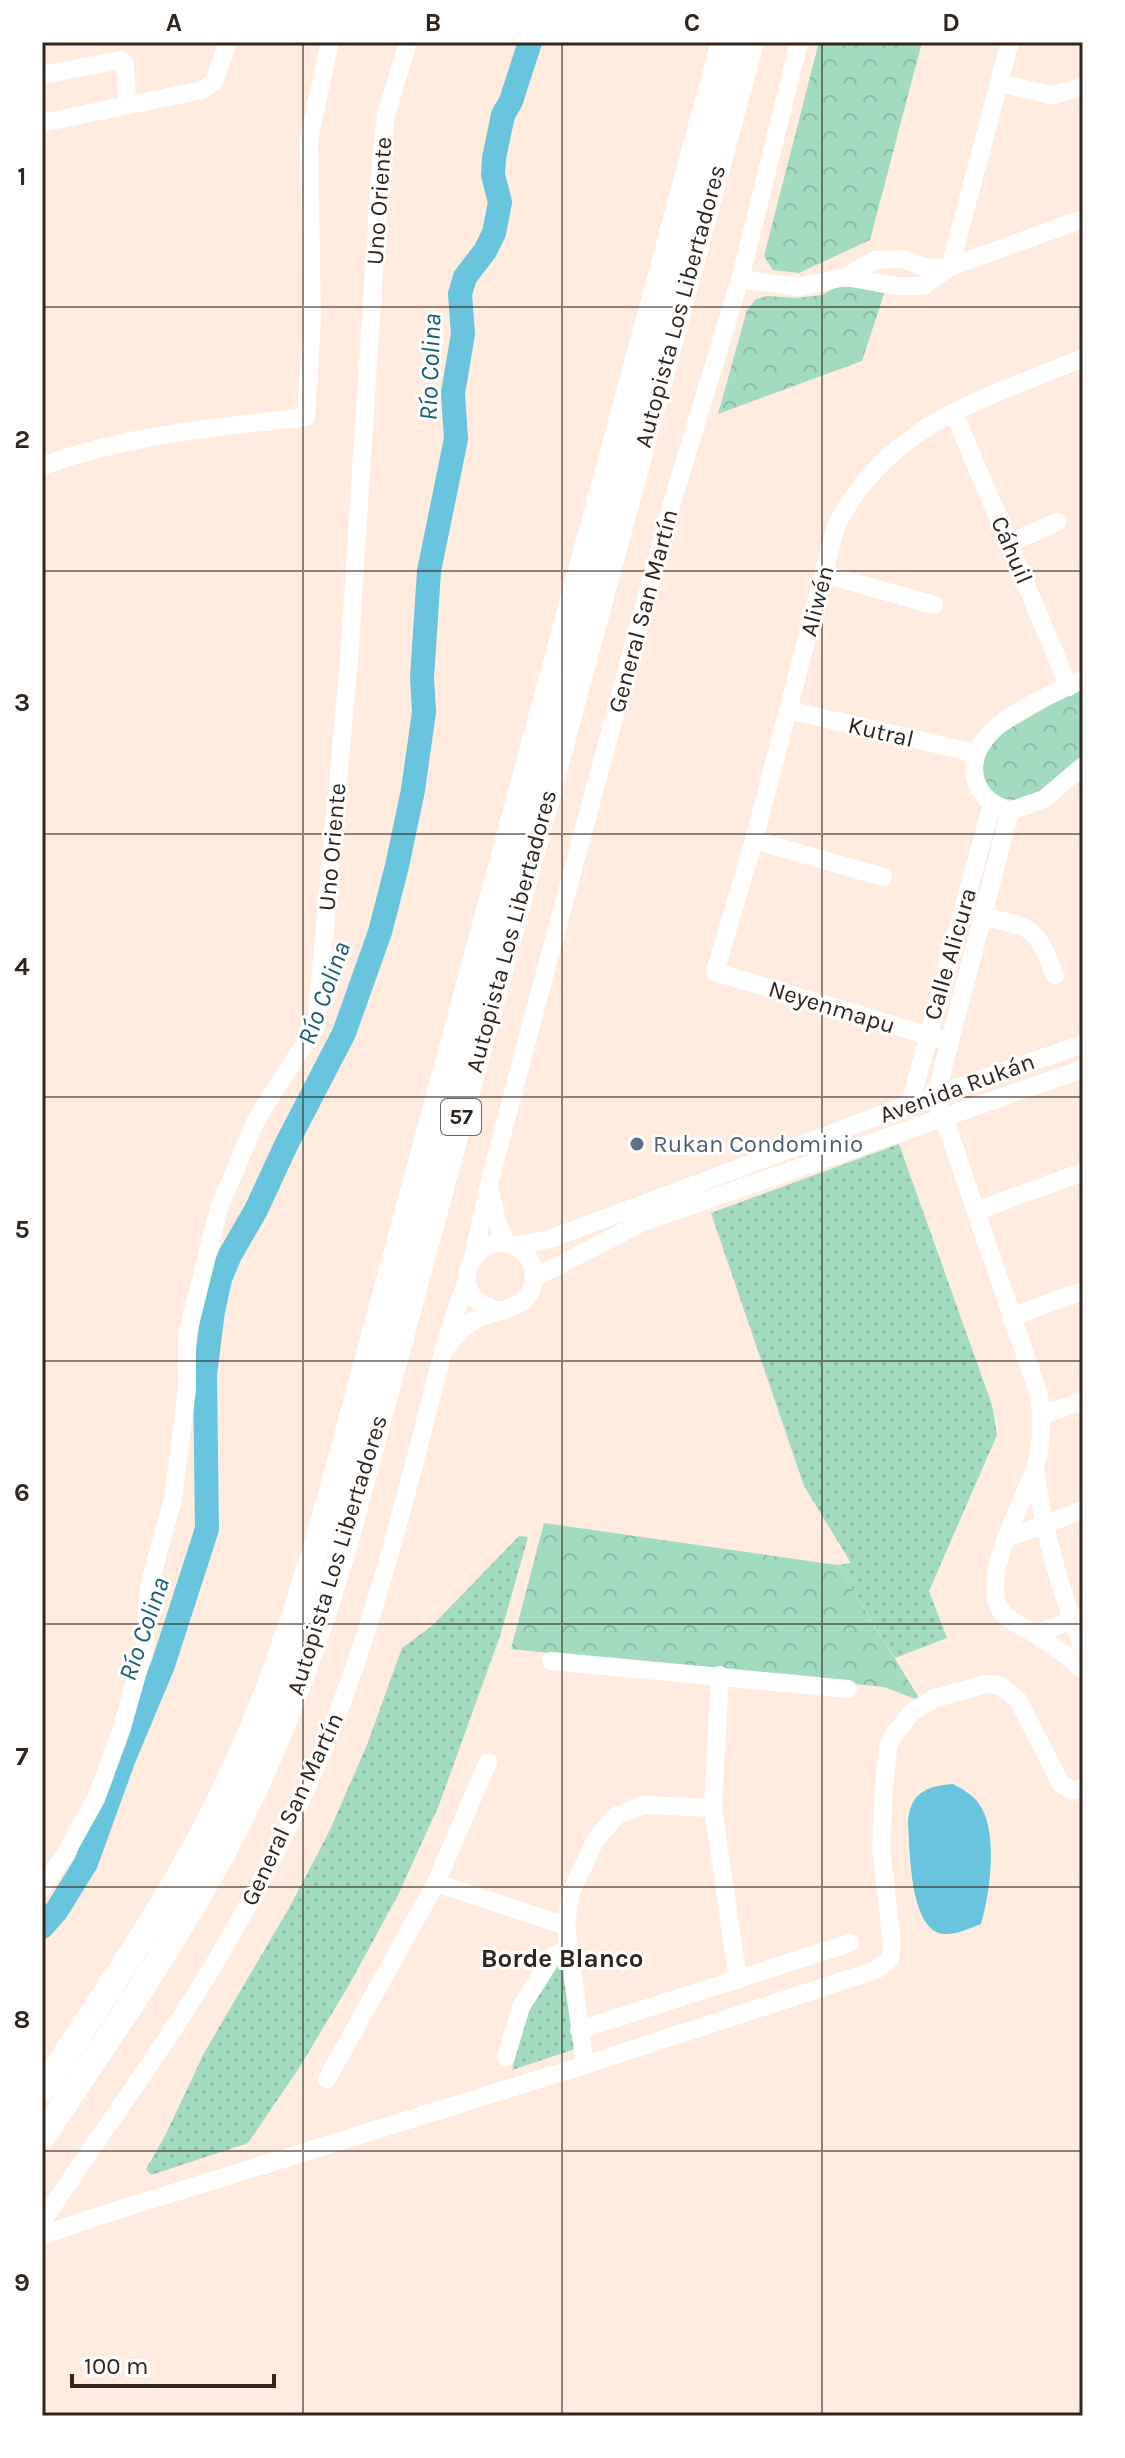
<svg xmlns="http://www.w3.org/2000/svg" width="1125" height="2458" viewBox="0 0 1125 2458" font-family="Karla,sans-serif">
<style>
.grass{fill:url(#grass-dots)}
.forest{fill:url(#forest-crowns)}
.water{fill:#69c5dd}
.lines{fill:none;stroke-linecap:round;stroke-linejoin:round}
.river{stroke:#69c5dd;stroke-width:24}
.minor{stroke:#fff;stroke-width:18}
.highway{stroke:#fff;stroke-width:26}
.grid{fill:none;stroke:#31261e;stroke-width:2;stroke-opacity:0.55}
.service-dot{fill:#5c6f8a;stroke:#fff;stroke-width:3}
.labels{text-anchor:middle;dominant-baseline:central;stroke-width:6;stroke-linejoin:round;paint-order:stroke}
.shield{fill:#fff;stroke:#6f6762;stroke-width:2}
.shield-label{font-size:22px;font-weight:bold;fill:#31261e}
.street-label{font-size:24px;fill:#31261e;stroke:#fff}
.service-label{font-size:24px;fill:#4e5e75;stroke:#fff;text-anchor:start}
.water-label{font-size:26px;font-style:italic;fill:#156071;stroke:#fff}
.neighbourhood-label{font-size:26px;font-weight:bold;fill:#31261e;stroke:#fff}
.neatline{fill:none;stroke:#31261e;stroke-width:3}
.grid-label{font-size:26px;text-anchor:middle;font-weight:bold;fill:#31261e}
</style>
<defs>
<pattern id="grass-dots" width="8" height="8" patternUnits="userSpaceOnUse" patternTransform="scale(2)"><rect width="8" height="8" fill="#a2dbc0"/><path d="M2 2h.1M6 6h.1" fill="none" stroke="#8cbca5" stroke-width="1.8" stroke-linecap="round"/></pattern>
<pattern id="forest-crowns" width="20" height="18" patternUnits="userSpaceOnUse" patternTransform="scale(2)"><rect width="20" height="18" fill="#a2dbc0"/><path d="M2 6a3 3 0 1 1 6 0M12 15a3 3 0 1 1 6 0" fill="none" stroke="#8cbca5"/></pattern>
</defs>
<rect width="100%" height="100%" fill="#ffecdf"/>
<path class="grass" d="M 899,1144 L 992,1405 L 997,1435 L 929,1591 L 947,1638 L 895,1658 L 837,1565 L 851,1563 L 804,1486 L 711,1213 Z
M 519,1536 L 528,1537 L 500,1636 L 439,1805 L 398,1895 L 349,1985 L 299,2068 L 248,2143 L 151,2175 L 146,2169 L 166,2134 L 204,2053 L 289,1908 L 329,1832 L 367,1745 L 402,1648 L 432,1626 Z
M 564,1960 L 575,2049 L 512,2070 L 527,2010 L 558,1962 Z"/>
<path class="forest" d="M 819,42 L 922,42 L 870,240 L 799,273 L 773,270 L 764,256 Z
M 843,283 L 885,291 L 862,361 L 718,414 L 747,310 L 756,299 L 768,296 L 796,298 L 822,295 Z
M 1083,686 L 1083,756 C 1051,783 1019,824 981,782 L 985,743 Z
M 544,1523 L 837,1565 L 921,1701 L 884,1687 L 511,1649 Z"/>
<path class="water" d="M 953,1784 C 964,1790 975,1796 981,1807 C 998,1835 990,1894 981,1924 C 970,1928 956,1935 944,1934 C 909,1931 910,1848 908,1822 C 910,1793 926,1786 953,1784 Z"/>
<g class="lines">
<path class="river" d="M 42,1927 L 57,1910 L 86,1863 L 124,1758 L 163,1665 L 207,1529 L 205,1374 L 213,1311 L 220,1279 L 230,1255 L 256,1210 L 287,1143 L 344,1033 L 380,932 L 397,866 L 413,790 L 424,712 L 422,678 L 429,571 L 456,439 L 453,393 L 463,334 L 460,294 L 465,277 L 485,251 L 494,233 L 500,202 L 493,175 L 494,158 L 503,115 L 511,101 L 530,42"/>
<path class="minor" d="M 42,75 L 121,60 L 125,64 L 127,105
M 999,83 L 1051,95 L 1083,87
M 42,123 L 202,90 L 214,82 L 228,42
M 845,277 L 896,286 L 923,286 L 950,267 L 1010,42
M 740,279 L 799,287 L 845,277 L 875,260 L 903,259 L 926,268 L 950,267 L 1083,219
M 954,413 L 1069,687
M 42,466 C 129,434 215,428 306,417 L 312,320 L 309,139 L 330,42
M 1009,543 L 1057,522
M 824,574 L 934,605
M 788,710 L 975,753
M 1000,807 C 989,802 980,793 976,781 C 960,727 1046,699 1083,679
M 1010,811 L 936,1095 L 1039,1395 C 1043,1420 1042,1444 1035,1468 C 1024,1502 976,1582 1003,1613 C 1011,1622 1023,1627 1034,1633 C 1051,1644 1068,1656 1083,1670
M 1010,811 L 1044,799 L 1083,766
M 754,840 L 883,877
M 982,916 C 1034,929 1034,924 1055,975
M 950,1042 L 715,972 L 754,840 L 836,526 C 889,422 983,400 1083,358
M 910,1104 L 992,804
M 491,1194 L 497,1222 L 507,1244
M 976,1211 L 1083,1172
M 514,1246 L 550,1239 L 910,1104 L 1083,1044
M 473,1258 L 490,1180 L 535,1010 L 672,503 L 740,279 L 799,42
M 534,1278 L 641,1223 L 1083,1069
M 1010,1317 L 1083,1291
M 447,1346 C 456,1334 466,1324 479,1318 C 500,1308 527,1311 533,1284 C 535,1273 533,1263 526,1255 C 489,1211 431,1294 497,1310
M 1042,1415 L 1083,1401
M 1035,1470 C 1044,1533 1059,1589 1083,1648
M 1007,1538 L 1083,1510
M 1035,1634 L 1081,1617
M 551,1661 L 848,1689
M 720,1675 L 713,1808 L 738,1980
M 436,1883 L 566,1926
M 42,1888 L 66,1853 L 96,1799 L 121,1731 L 144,1650 L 149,1586 L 173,1499 L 187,1389 L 187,1336 L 219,1208 L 257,1118 L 316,1026 L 349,660 L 381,161 L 386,115 L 408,42
M 579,2030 L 850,1943
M 506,2057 L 521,2007 L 554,1955 L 568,1950
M 585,2065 L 566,1926 L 571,1892 L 596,1839 L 616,1816 L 643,1805 L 713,1808
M 327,2079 L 436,1883 L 488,1762
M 42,2222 C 94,2143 151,2066 201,1986 C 255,1898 302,1806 339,1710 C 371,1625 395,1537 418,1449 C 433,1393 445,1335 467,1281
M 42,2236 L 92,2218 L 585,2065 L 876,1970 L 890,1959 L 892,1942 L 881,1849 L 884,1783 L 889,1744 L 893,1736 L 912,1712 L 933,1699 L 986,1684 L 1001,1686 L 1018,1700 L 1061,1784 L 1072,1791 L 1083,1788"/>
<path class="highway" d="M 42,2090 C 101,2000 163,1912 212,1816 C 270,1703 307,1584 340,1462 L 724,42
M 42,2137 C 109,2037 179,1937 235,1829 C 281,1739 315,1644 344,1547 L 751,42"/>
</g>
<path class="grid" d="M 303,42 L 303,2416M 562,42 L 562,2416M 822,42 L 822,2416M 42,307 L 1083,307M 42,571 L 1083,571M 42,834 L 1083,834M 42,1097 L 1083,1097M 42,1361 L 1083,1361M 42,1624 L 1083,1624M 42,1887 L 1083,1887M 42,2151 L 1083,2151"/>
<circle class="service-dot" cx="637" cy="1144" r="8"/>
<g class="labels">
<rect class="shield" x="441" y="1099" width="40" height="36" rx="6"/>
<g class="shield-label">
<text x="461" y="1117">57</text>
</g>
<g class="street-label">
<text transform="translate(379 201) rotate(-86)">Uno Oriente</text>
<text transform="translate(680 306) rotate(-75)">Autopista Los Libertadores</text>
<text transform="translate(1012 550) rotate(67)">Cáhuil</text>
<text transform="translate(817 601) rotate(-75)">Aliwén</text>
<text transform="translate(643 611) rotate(-75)">General San Martín</text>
<text transform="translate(881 732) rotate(13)">Kutral</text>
<text transform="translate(332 847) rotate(-85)">Uno Oriente</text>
<text transform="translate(511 931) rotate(-75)">Autopista Los Libertadores</text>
<text transform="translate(950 954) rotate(-74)">Calle Alicura</text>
<text transform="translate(832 1007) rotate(17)">Neyenmapu</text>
<text transform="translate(957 1088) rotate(-20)">Avenida Rukán</text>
<text transform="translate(337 1555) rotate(-73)">Autopista Los Libertadores</text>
<text transform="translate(292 1809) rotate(-65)">General San Martín</text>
</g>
<g class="service-label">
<text x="653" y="1144">Rukan Condominio</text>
</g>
<g class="water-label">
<text transform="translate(430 367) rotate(-88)">Río Colina</text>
<text transform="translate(324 993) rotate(-70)">Río Colina</text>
<text transform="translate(144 1629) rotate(-71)">Río Colina</text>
</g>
<g class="neighbourhood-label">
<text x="562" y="1958">Borde Blanco</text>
</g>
</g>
<rect width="1125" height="2458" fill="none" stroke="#ffffff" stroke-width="88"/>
<path d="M72 2374v12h202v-12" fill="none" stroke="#31261e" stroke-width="4"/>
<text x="84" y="2374" font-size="24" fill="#31261e" stroke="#ffffff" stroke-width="6" paint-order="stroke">100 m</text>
<rect x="44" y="44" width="1037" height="2370" class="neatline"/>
<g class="grid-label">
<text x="174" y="31">A</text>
<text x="433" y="31">B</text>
<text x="692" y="31">C</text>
<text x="951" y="31">D</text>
<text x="22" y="185">1</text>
<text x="22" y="448">2</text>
<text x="22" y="711">3</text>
<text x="22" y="975">4</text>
<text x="22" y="1238">5</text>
<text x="22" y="1501">6</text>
<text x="22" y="1765">7</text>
<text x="22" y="2028">8</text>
<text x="22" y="2291">9</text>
</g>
</svg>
